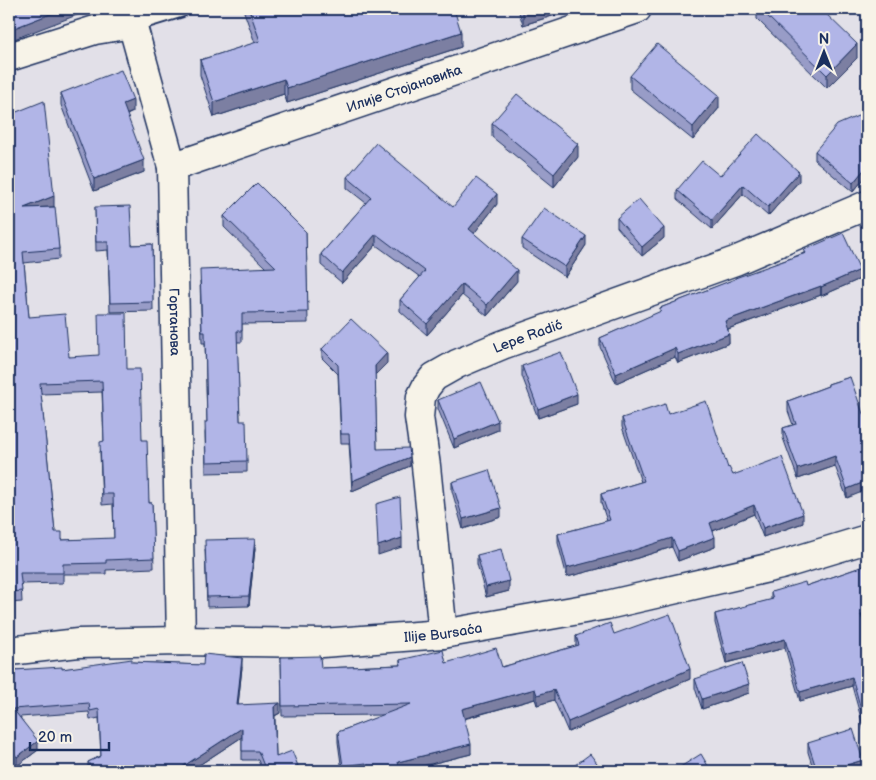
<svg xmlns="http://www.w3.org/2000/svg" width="876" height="780" viewBox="0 0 876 780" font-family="'Balsamiq Sans',sans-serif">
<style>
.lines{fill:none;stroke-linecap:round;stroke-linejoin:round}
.service-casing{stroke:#1b2f5e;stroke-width:19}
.minor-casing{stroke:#1b2f5e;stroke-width:31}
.service{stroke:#f7f3e8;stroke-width:15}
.minor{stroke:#f7f3e8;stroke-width:28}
.wall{fill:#989cc7;stroke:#1b2f5e;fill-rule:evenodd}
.shaded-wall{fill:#7c7fa2;stroke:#1b2f5e}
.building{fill:#b1b5e7;stroke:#1b2f5e;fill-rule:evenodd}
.labels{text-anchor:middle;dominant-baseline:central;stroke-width:4;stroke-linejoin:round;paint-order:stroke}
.street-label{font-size:14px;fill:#1b2f5e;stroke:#f7f3e8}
</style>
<rect width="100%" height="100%" fill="#e2e0e8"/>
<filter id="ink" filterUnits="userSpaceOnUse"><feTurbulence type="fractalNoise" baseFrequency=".02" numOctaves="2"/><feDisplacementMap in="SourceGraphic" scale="10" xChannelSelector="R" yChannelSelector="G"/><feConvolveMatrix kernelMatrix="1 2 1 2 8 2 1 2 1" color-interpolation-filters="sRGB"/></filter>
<g filter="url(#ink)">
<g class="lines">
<defs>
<path id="service" d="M 132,24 L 181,9"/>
<g id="minor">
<path id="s1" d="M 128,9 L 172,167 L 181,641"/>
<path d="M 9,57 L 95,30 L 132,24"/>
<path id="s2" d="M 172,167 L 637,9"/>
<path id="s3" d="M 443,634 L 426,466 L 419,417 L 421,397 L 426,387 L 434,377 L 457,364 L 502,345 L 735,261 L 867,205"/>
<path id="s4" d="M 9,651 L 78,643 L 181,641 L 322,643 L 443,634 L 607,605 L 781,565 L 867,539"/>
</g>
</defs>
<use href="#service" class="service-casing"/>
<use href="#minor" class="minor-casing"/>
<use href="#service" class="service"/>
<use href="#minor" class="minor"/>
</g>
<path class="wall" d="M 243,9 L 454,9 L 461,47 L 287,103 L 284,94 L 214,117 L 200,75 L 200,60 L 255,43 Z
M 518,9 L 575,9 L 523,25 Z
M 757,9 L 821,9 L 857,58 L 827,88 L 757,19 Z
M 630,76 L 719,108 L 693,140 L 630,89 Z
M 61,93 L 133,112 L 127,115 L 144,172 L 94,191 L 61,105 Z
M 867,112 L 867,175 L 853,192 L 815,160 L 815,151 Z
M 9,115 L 54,207 L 59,249 L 59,259 L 24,263 L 29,317 L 69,357 L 127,369 L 142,440 L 149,503 L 152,503 L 154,568 L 106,570 L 106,574 L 63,574 L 63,583 L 21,584 L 22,602 L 9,603 ZM 102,392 L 104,441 L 100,452 L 102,505 L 113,504 L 114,539 L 62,540 L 55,532 L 41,394 Z
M 492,123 L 578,157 L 554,187 L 492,137 Z
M 720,176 L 799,181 L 768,216 L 743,194 L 712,229 L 677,199 L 677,190 Z
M 347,177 L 453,207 L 497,204 L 474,233 L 517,281 L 487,316 L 462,295 L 427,335 L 400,311 L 400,300 L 420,277 L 376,245 L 342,283 L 321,265 L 321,254 L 366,203 L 347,188 Z
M 95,207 L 132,245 L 152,244 L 153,311 L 110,312 L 108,250 L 96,251 Z
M 224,216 L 306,232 L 308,323 L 242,324 L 242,342 L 237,342 L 240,421 L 247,461 L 247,472 L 206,473 L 205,433 L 207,422 L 205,343 L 202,343 L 200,281 L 266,268 L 224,227 Z
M 617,218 L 664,238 L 642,256 L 617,227 Z
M 522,239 L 586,245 L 565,277 L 522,248 Z
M 804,250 L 860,279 L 821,296 L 821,295 L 728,329 L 729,343 L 678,363 L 675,357 L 616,383 L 600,347 L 600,338 L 660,312 L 660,308 L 804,253 Z
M 322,349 L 387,363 L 375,375 L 377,449 L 410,466 L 352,491 L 349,443 L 341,443 L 338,374 L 322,358 Z
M 522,366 L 577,404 L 538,418 L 522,376 Z
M 850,377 L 847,498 L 835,466 L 798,479 L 783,438 L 783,428 L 793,425 L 788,411 L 788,401 L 828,386 L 828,384 Z
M 438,400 L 498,430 L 454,448 L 438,409 Z
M 668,414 L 728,468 L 733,475 L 803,523 L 763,537 L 754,514 L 713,531 L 715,547 L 678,561 L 672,547 L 625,562 L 567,577 L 558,543 L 558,534 L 607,521 L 601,503 L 601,494 L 641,482 L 622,427 L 622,418 Z
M 452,482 L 501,517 L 463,529 L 452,491 Z
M 255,548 L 249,606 L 207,607 L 205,549 Z
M 477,555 L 509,591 L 486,597 L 477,564 Z
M 867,565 L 867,622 L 864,623 L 867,633 L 867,736 L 866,736 L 852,686 L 800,701 L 785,648 L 726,663 L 715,623 L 715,614 L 771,600 L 771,592 L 806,586 Z
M 614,634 L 690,679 L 568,732 L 554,700 L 537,705 L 535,699 L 464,719 L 471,754 L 402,771 L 342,771 L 338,742 L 338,732 L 384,715 L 282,716 L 281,657 L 321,668 L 400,665 L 400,660 L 446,663 L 502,667 L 576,646 L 576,636 Z
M 132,662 L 242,667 L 238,705 L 280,713 L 275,716 L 276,757 L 300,771 L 262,771 L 258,760 L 242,760 L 242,737 L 190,771 L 88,771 L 88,762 L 101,756 L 99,718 L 90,720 L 89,712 L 20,717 L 38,750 L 17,766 L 9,756 L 9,679 L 14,678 L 14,670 L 62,669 Z
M 695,679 L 749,693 L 702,709 L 695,688 Z
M 808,743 L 863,770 L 858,771 L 814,771 L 808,752 Z"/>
<path class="shaded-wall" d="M 63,9 L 90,9 L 90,10 L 9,41 L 9,30 Z
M 533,9 L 575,9 L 523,25 L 523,12 Z
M 461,32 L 461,47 L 287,103 L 287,88 Z
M 857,44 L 857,58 L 827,88 L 827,75 Z
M 284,79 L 284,94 L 214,117 L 214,102 Z
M 719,95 L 719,108 L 693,140 L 693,127 Z
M 133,100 L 133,112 L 123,116 L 123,104 Z
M 578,144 L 578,157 L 554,187 L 554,174 Z
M 144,160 L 144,172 L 94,191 L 94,179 Z
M 867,166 L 867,175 L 853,192 L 853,183 Z
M 799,172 L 799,181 L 768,216 L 768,207 Z
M 743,185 L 743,194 L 712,229 L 712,220 Z
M 497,194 L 497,204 L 469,240 L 469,229 Z
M 54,196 L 54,207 L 24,208 Z
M 664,228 L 664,238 L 642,256 L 642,247 Z
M 376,234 L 376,245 L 342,283 L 342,273 Z
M 586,236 L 586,245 L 565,277 L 565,267 Z
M 517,270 L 517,281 L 487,316 L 487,305 Z
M 860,270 L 860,279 L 821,296 L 821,287 Z
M 462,284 L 462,295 L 427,335 L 427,324 Z
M 821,286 L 821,295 L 725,330 L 725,321 Z
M 729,334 L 729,343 L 678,363 L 678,354 Z
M 675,348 L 675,357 L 616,383 L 616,374 Z
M 387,353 L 387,363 L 375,375 L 375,366 Z
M 577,394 L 577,404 L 538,418 L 538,409 Z
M 498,421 L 498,430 L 454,448 L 454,439 Z
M 835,456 L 835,466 L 798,479 L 798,469 Z
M 410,457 L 410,466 L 352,491 L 352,481 Z
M 867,481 L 867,490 L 847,498 L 847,489 Z
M 754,505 L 754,514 L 710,532 L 710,523 Z
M 501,508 L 501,517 L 463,529 L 463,519 Z
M 803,514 L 803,523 L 763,537 L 763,528 Z
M 715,537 L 715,547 L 678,561 L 678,551 Z
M 402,538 L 402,547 L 378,555 L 378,546 Z
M 672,538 L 672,547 L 625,562 L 567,577 L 567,568 Z
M 255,539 L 255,548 L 249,606 L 249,596 Z
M 509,581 L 509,591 L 486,597 L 486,587 Z
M 867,613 L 867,622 L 861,624 L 861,615 Z
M 785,639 L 785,648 L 726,663 L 726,655 Z
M 242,658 L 242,667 L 237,714 L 237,705 Z
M 690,669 L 690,679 L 568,732 L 568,722 Z
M 852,677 L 852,686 L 800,701 L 800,692 Z
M 749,684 L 749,693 L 702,709 L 702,699 Z
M 535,689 L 535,699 L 462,719 L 462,709 Z
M 554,690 L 554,700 L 537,705 L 537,695 Z
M 280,703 L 280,713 L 274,716 L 274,707 Z
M 866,727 L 867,727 L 867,736 L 866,736 Z
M 242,728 L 242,737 L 190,771 L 176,771 Z
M 38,741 L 38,750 L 17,766 L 17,757 Z
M 471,744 L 471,754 L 402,771 L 398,771 L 398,762 Z
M 863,760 L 863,770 L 858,771 L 827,771 Z"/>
<path class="building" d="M 9,9 L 63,9 L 9,30 Z
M 249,9 L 454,9 L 461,32 L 287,88 L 284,79 L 214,102 L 200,60 L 260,41 Z
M 522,9 L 533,9 L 523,12 Z
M 760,9 L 821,9 L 857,44 L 827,75 Z
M 657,44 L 719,95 L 693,127 L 630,76 Z
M 121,70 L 133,100 L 123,104 L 144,160 L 94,179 L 61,93 Z
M 517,94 L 578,144 L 554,174 L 492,123 Z
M 44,101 L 54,196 L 24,208 L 55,207 L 59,249 L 23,252 L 29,317 L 65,314 L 69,357 L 99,355 L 98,313 L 126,313 L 127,369 L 140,369 L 142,440 L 147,440 L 149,503 L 152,503 L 154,558 L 106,560 L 106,563 L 63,564 L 63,573 L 20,573 L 22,591 L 9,592 L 9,115 ZM 102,381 L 104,441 L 100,442 L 102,494 L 113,494 L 114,538 L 62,540 L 62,532 L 55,532 L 40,383 Z
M 867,112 L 867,166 L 853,183 L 815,151 L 837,125 Z
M 758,134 L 799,172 L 768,207 L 743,185 L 712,220 L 677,190 L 702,161 L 720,176 Z
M 376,143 L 453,207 L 476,178 L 497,194 L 469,229 L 517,270 L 487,305 L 462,284 L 427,324 L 400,300 L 425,271 L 376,234 L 342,273 L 321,254 L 371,197 L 347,177 Z
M 257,183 L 306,232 L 308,312 L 242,313 L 242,331 L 237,331 L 240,421 L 246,421 L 247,461 L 206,462 L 205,422 L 207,422 L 205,332 L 202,332 L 200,270 L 276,267 L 224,216 Z
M 639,199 L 664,228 L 642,247 L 617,218 Z
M 130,206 L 132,245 L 152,244 L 153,302 L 110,303 L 108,242 L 96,242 L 95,207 Z
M 544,208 L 586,236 L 565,267 L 522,239 Z
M 843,233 L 860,270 L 821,287 L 821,286 L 725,321 L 729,334 L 678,354 L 675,348 L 616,374 L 600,338 L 661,311 L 660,308 L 735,279 L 735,278 L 806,253 L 804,250 Z
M 351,319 L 387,353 L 375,366 L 377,449 L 409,448 L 410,457 L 352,481 L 349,434 L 341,434 L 338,365 L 322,349 Z
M 561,352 L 577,394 L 538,409 L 522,366 Z
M 850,377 L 867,425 L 867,481 L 847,489 L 835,456 L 798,469 L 783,428 L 796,424 L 788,401 L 828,386 L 828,384 Z
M 481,382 L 498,421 L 454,439 L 438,400 Z
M 706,401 L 728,468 L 729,467 L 733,475 L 782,457 L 803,514 L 763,528 L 754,505 L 710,523 L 715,537 L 678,551 L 672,538 L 625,553 L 567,568 L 558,534 L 610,520 L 601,494 L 644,481 L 622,418 L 665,404 L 668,414 Z
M 489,470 L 501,508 L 463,519 L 452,482 Z
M 400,497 L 402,538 L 378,546 L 376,504 Z
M 255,539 L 249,596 L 207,597 L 205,540 Z
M 501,549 L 509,581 L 486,587 L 477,555 Z
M 867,565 L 867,613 L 861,615 L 867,633 L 867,727 L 866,727 L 852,677 L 800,692 L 785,639 L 726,655 L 715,614 L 773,599 L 771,592 L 805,582 L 806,586 Z
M 670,614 L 690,669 L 568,722 L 554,690 L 537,695 L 535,689 L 462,709 L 471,744 L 398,762 L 400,771 L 367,771 L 366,763 L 343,766 L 338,732 L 411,704 L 282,706 L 281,657 L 320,656 L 321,668 L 401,665 L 400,660 L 443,650 L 446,663 L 496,648 L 502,667 L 579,645 L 576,636 L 610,623 L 614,634 Z
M 204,654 L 242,658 L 237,705 L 280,703 L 274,707 L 276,757 L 292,751 L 300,771 L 266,771 L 258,751 L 242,751 L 242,728 L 176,771 L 93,771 L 88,762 L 101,756 L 99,709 L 90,711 L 89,703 L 13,709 L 38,741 L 17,757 L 9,747 L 9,679 L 14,678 L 14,670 L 62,667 L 62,669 L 132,659 L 132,662 L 203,665 Z
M 742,663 L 749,684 L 702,699 L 695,679 Z
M 853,729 L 863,760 L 827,771 L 817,771 L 808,743 Z
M 590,754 L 603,771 L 567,771 Z
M 701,754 L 711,771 L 674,771 Z"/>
</g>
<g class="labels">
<g class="street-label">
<text stroke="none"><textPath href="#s2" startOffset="245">Илије Стојановића</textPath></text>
<text stroke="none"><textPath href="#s1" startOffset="319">Гортанова</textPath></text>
<text stroke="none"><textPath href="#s3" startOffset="365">Lepe Radić</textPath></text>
<text stroke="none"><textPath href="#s4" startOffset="435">Ilije Bursaća</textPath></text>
</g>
</g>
<rect width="876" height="780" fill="none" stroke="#f7f3e8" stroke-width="30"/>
<rect x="15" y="15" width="846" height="750" fill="none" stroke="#1b2f5e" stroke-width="2" filter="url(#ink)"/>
<g transform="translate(824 52)" stroke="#f7f3e8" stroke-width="4" paint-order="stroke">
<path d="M0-4L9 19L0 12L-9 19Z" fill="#1b2f5e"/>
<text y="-8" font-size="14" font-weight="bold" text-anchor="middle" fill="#1b2f5e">N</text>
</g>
<path d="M30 742v8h79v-8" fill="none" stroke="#1b2f5e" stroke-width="2.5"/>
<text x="38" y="742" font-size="15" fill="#1b2f5e" stroke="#f7f3e8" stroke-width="4" paint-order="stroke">20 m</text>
</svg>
